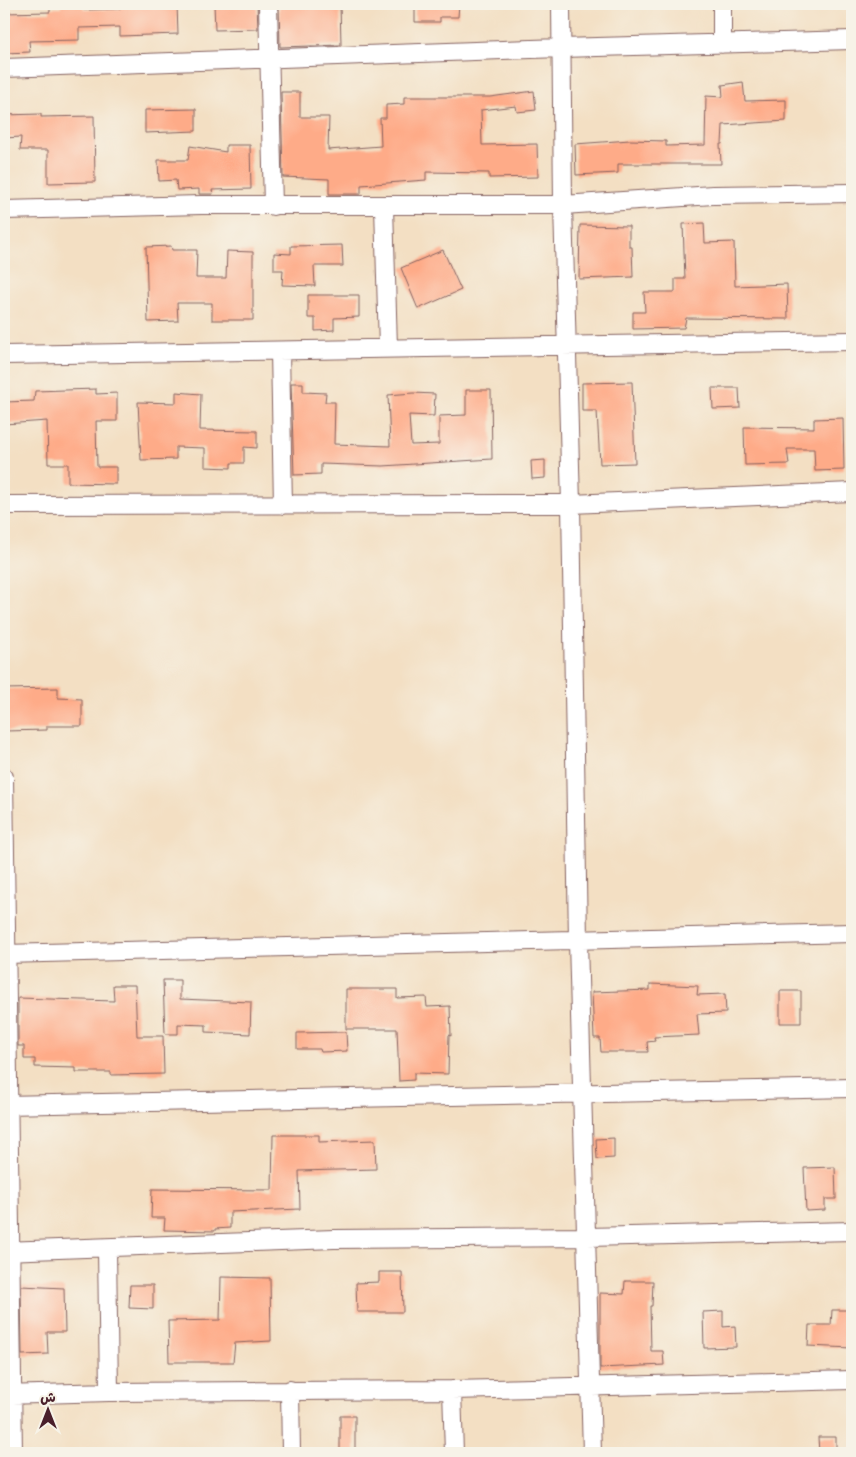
<svg xmlns="http://www.w3.org/2000/svg" width="856" height="1457" viewBox="0 0 856 1457" font-family="Mynerve,'Playpen Sans Arabic',sans-serif">
<style>
.building{fill:#feab88}
.lines{fill:none;stroke-linecap:round;stroke-linejoin:round}
.street-casing{stroke:#856260;stroke-width:20}
.street{stroke:#fff;stroke-width:18}
</style>
<rect width="100%" height="100%" fill="#f7f3e8"/>
<filter id="ink" filterUnits="userSpaceOnUse"><feTurbulence type="fractalNoise" baseFrequency=".02" numOctaves="2"/><feDisplacementMap in="SourceGraphic" scale="10" xChannelSelector="R" yChannelSelector="G"/><feConvolveMatrix kernelMatrix="1 2 1 2 8 2 1 2 1" color-interpolation-filters="sRGB"/></filter>
<filter id="wash" filterUnits="userSpaceOnUse"><feTurbulence type="fractalNoise" baseFrequency=".0096" numOctaves="4" result="noise"/><feDisplacementMap in="SourceGraphic" scale="20" xChannelSelector="R" yChannelSelector="G"/><feGaussianBlur stdDeviation="1.12" result="paint"/><feColorMatrix in="noise" values="0 0 0 0 0 0 0 0 0 0 0 0 0 0 0 0 0 1.4 0 .05"/><feComposite in="paint" operator="in"/></filter>
<g filter="url(#wash)">
<rect width="100%" height="100%" fill="#f3dfc3"/>
<g id="blocks">
<path class="building" d="M 61,4 L 83,4 L 84,10 L 120,9 L 119,4 L 177,4 L 178,34 L 120,36 L 120,27 L 79,28 L 79,40 L 29,41 L 30,52 L 4,53 L 4,13 L 50,12 L 50,8 L 61,8 Z
M 214,4 L 257,4 L 258,29 L 215,30 Z
M 279,4 L 340,4 L 341,45 L 280,47 Z
M 415,4 L 459,4 L 458,17 L 440,17 L 440,22 L 415,22 Z
M 743,82 L 745,101 L 786,100 L 786,121 L 723,125 L 722,144 L 720,144 L 721,164 L 618,164 L 618,173 L 576,175 L 575,144 L 630,140 L 666,141 L 666,146 L 705,145 L 706,96 L 723,97 L 722,85 Z
M 534,91 L 536,110 L 517,112 L 516,106 L 481,110 L 482,145 L 537,144 L 538,177 L 489,178 L 489,173 L 426,172 L 426,180 L 361,185 L 361,194 L 329,194 L 329,179 L 283,177 L 281,92 L 300,92 L 300,117 L 329,117 L 328,150 L 381,146 L 380,118 L 386,118 L 386,105 L 404,104 L 404,97 L 490,97 Z
M 196,109 L 196,131 L 145,133 L 145,110 Z
M 41,114 L 41,117 L 94,116 L 95,182 L 48,183 L 48,150 L 20,150 L 21,137 L 4,138 L 4,115 Z
M 226,145 L 250,145 L 251,189 L 212,190 L 213,194 L 199,194 L 199,189 L 177,190 L 176,180 L 159,181 L 158,160 L 188,160 L 190,146 L 226,152 Z
M 704,223 L 705,243 L 734,242 L 735,286 L 787,284 L 788,319 L 686,318 L 684,328 L 633,329 L 633,312 L 645,312 L 644,292 L 675,292 L 675,279 L 685,279 L 683,224 Z
M 580,225 L 629,226 L 629,247 L 632,247 L 633,277 L 579,279 Z
M 342,245 L 343,266 L 314,266 L 315,286 L 282,285 L 283,270 L 274,270 L 274,253 L 291,254 L 291,246 Z
M 171,246 L 172,250 L 197,250 L 196,278 L 226,278 L 227,251 L 253,252 L 253,320 L 212,320 L 212,303 L 177,303 L 178,321 L 148,322 L 146,247 Z
M 443,250 L 461,290 L 418,309 L 401,268 Z
M 308,295 L 359,295 L 359,317 L 334,318 L 334,330 L 315,331 L 315,318 L 308,318 Z
M 632,382 L 635,463 L 600,464 L 597,411 L 582,411 L 582,383 Z
M 291,383 L 303,383 L 303,392 L 326,393 L 325,402 L 335,402 L 334,444 L 390,446 L 388,395 L 413,393 L 435,394 L 434,416 L 409,415 L 411,445 L 439,444 L 439,416 L 466,415 L 466,390 L 491,390 L 492,459 L 383,466 L 321,464 L 321,474 L 294,475 Z
M 712,388 L 739,388 L 740,408 L 713,409 Z
M 96,389 L 96,394 L 117,393 L 117,421 L 96,421 L 97,467 L 116,467 L 116,484 L 68,483 L 68,464 L 48,464 L 47,421 L 4,424 L 4,402 L 34,401 L 35,391 Z
M 176,392 L 201,394 L 200,430 L 257,431 L 257,448 L 244,447 L 244,463 L 231,463 L 231,468 L 205,467 L 205,448 L 176,447 L 176,459 L 141,460 L 138,402 L 176,403 Z
M 843,418 L 844,470 L 815,471 L 814,449 L 787,449 L 789,464 L 745,465 L 744,427 L 814,428 L 814,419 Z
M 545,460 L 545,478 L 532,479 L 531,461 Z
M 58,688 L 58,698 L 82,699 L 82,726 L 47,726 L 47,730 L 4,731 L 4,689 Z
M 163,980 L 180,980 L 180,999 L 251,1002 L 250,1034 L 206,1032 L 206,1025 L 178,1024 L 178,1034 L 165,1034 Z
M 650,984 L 698,986 L 697,995 L 725,994 L 726,1013 L 697,1014 L 699,1035 L 654,1037 L 655,1041 L 647,1042 L 648,1052 L 601,1052 L 600,1038 L 594,1038 L 592,992 L 650,990 Z
M 113,985 L 135,985 L 137,1036 L 163,1036 L 164,1074 L 111,1075 L 111,1072 L 76,1072 L 76,1068 L 35,1067 L 35,1059 L 24,1059 L 24,1046 L 18,1046 L 18,998 L 114,1001 Z
M 346,989 L 397,989 L 397,998 L 426,997 L 427,1007 L 450,1006 L 451,1036 L 449,1035 L 448,1074 L 414,1073 L 414,1080 L 399,1081 L 397,1029 L 346,1029 Z
M 780,991 L 801,991 L 801,1023 L 780,1023 Z
M 346,1032 L 347,1051 L 321,1052 L 320,1049 L 297,1049 L 297,1033 Z
M 273,1135 L 319,1135 L 319,1142 L 375,1140 L 376,1169 L 299,1171 L 300,1209 L 230,1212 L 230,1228 L 215,1229 L 215,1231 L 164,1230 L 165,1218 L 151,1218 L 152,1189 L 272,1190 Z
M 614,1138 L 614,1158 L 597,1159 L 596,1139 Z
M 835,1167 L 836,1199 L 825,1199 L 825,1210 L 806,1211 L 804,1168 Z
M 379,1272 L 402,1272 L 403,1312 L 357,1312 L 356,1283 L 379,1282 Z
M 221,1277 L 270,1278 L 271,1341 L 235,1343 L 233,1362 L 169,1362 L 168,1321 L 220,1320 Z
M 625,1281 L 653,1281 L 652,1306 L 650,1306 L 651,1351 L 663,1351 L 664,1365 L 600,1368 L 600,1293 L 624,1294 Z
M 130,1285 L 153,1285 L 153,1309 L 129,1308 Z
M 21,1286 L 64,1288 L 65,1332 L 47,1332 L 48,1354 L 22,1355 Z
M 832,1310 L 852,1310 L 852,1348 L 808,1346 L 809,1325 L 831,1325 Z
M 723,1311 L 723,1327 L 735,1326 L 736,1347 L 704,1348 L 703,1312 Z
M 340,1416 L 355,1416 L 355,1453 L 340,1453 Z
M 818,1437 L 836,1437 L 836,1453 L 819,1453 Z"/>
</g>
</g>
<g filter="url(#ink)">
<use href="#blocks" fill-opacity="0" stroke="#856260" stroke-width="1"/>
<g class="lines">
<defs>
<path id="street" d="M 268,4 L 273,206
M 561,4 L 563,205 L 571,504 L 578,941 L 592,1453
M 722,4 L 722,44
M 4,68 L 561,48 L 852,40
M 384,206 L 388,348
M 4,210 L 201,205 L 563,205 L 713,195 L 852,193
M 280,351 L 283,505
M 4,355 L 852,341
M 4,505 L 571,504 L 852,492
M 4,777 L 13,1453
M 4,954 L 852,933
M 4,1105 L 852,1088
M 107,1248 L 109,1392
M 4,1251 L 334,1239 L 587,1237 L 852,1231
M 290,1390 L 291,1453
M 452,1390 L 454,1453
M 4,1395 L 109,1392 L 452,1390 L 852,1380"/>
</defs>
<use href="#street" class="street-casing"/>
<use href="#street" class="street"/>
</g>
</g>
<rect width="856" height="1457" fill="none" stroke="#f7f3e8" stroke-width="20"/>
<g transform="translate(48 1410)" stroke="#f7f3e8" stroke-width="4" paint-order="stroke">
<path d="M0-4L9 19L0 12L-9 19Z" fill="#4a1f2b"/>
<text y="-8" font-size="14" font-weight="bold" text-anchor="middle" fill="#4a1f2b">ش</text>
</g>
</svg>
